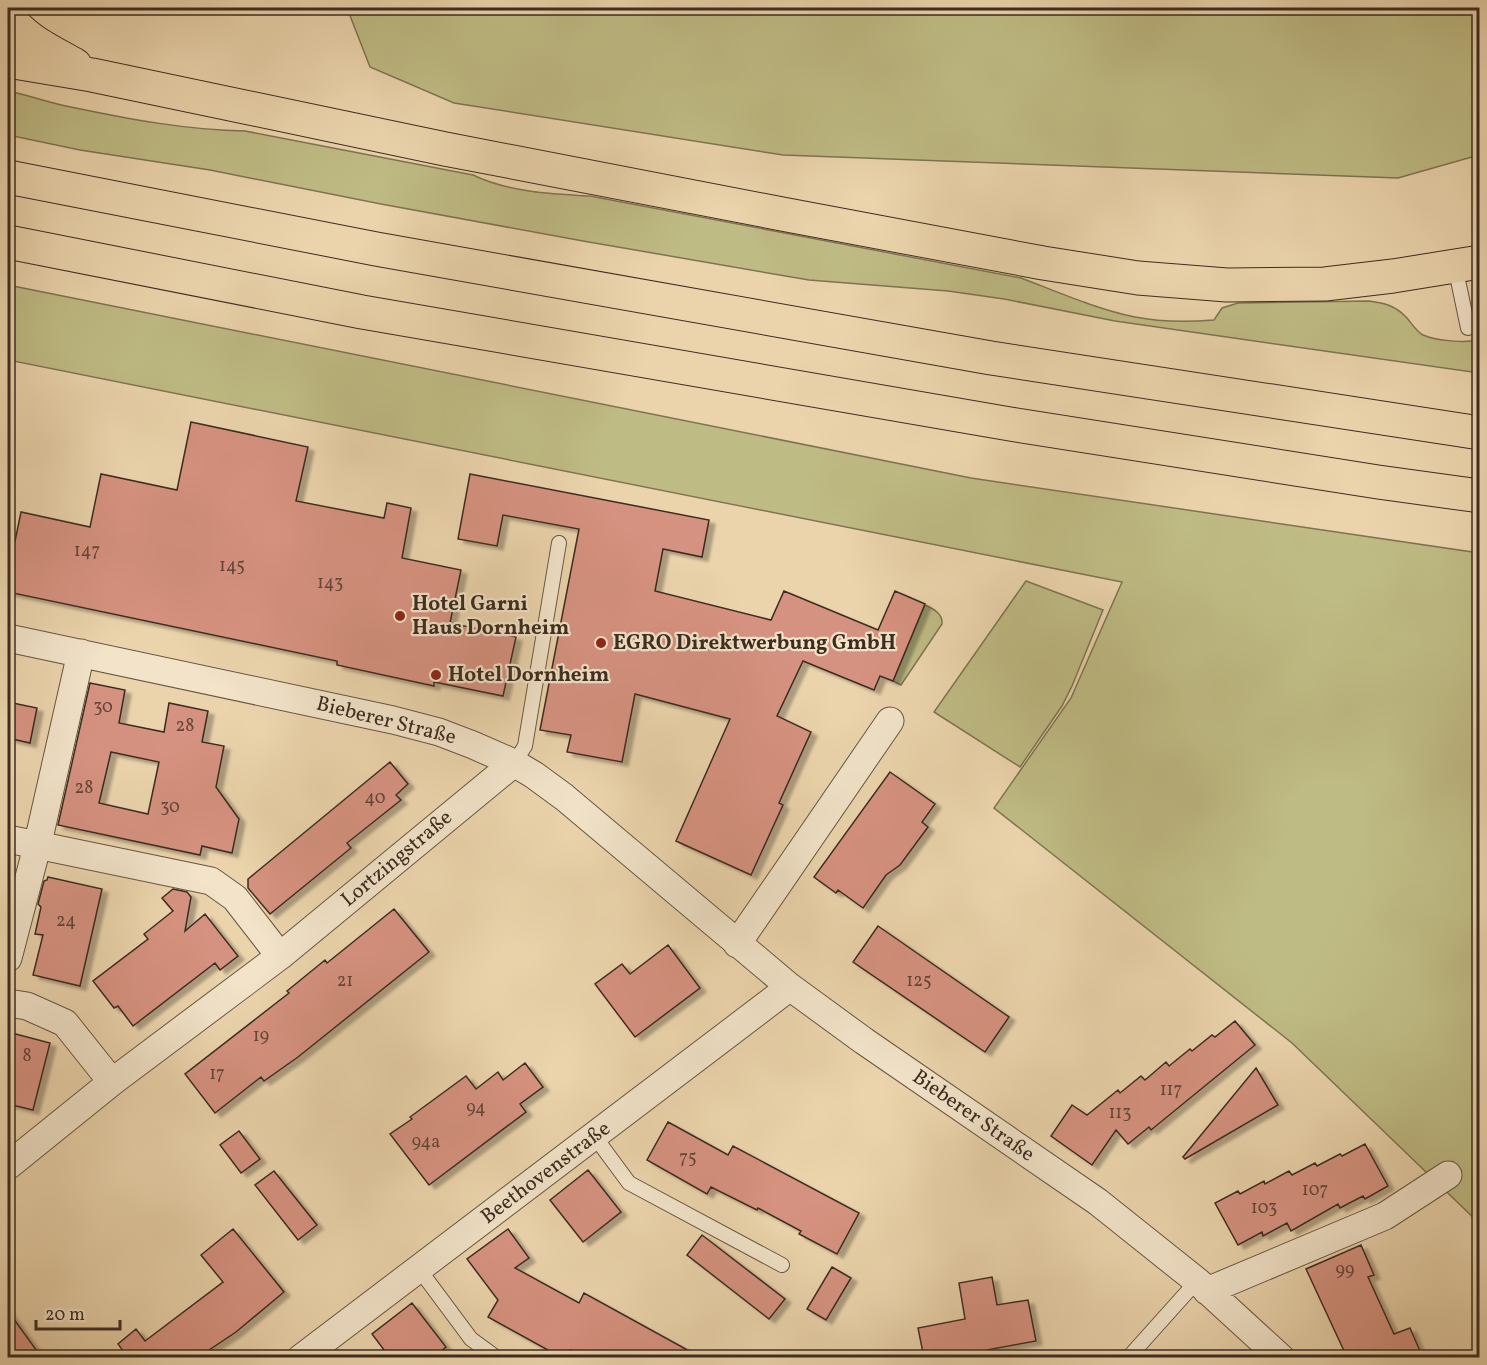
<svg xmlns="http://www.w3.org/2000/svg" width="1487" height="1365" viewBox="0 0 1487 1365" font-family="Vollkorn,serif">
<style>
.green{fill:#bfbb84;stroke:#7e7452;stroke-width:1.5}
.building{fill:#d69280;stroke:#3d2c20;stroke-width:1.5;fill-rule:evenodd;filter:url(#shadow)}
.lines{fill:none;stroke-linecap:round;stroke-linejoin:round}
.service-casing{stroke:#685643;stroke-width:16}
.minor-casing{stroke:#685643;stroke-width:29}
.motorway-casing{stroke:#3d2c20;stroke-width:35}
.service{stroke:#f2e3c9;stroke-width:14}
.minor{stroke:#f2e3c9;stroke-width:27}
.motorway{stroke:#ebd4ac;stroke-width:33}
.poi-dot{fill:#8f2418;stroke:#f2e3c9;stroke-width:2}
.labels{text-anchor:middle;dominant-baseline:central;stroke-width:4.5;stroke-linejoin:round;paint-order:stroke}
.number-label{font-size:18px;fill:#634638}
.poi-label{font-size:21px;font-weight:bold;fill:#3d2c20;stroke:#f2e3c9;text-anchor:start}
.street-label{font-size:21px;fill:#3d2c20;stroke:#f2e3c9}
</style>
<defs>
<filter id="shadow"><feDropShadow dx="6" dy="4" stdDeviation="1.5" flood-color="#0004"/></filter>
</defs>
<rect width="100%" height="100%" fill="#ebd4ac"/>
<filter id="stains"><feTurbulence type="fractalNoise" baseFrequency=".00333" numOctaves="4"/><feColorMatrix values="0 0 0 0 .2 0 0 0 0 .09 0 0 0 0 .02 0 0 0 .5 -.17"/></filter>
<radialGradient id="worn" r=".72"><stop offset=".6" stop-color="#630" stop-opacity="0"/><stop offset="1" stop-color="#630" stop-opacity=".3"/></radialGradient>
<path class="green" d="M 347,8 L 1479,8 L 1479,155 L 1398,178 L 783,155 L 454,103 L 370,67 Z
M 8,91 C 29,95 49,103 71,107 C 128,119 187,130 245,131 L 473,175 C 508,192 552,194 590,196 L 1021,278 C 1058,292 1096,309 1135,317 C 1160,322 1188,322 1214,320 L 1222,308 L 1238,303 L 1369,301 C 1385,303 1396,306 1407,318 C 1412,324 1416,331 1423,335 C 1437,341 1465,343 1479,340 L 1479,373 L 1115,321 L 1004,299 L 948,291 L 809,280 L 583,241 L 381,204 L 210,170 L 80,150 L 8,135 Z
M 8,285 L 971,478 L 1479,553 L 1479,1223 L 1292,1043 L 994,808 L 1071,698 L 1122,582 L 8,360 Z
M 1026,581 L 1103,610 L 1072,686 L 1062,706 L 1020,767 L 934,712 Z
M 925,605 C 934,609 943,614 942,624 L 901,685 L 893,681 Z"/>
<path class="building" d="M 191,422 L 308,447 L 296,501 L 384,518 L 387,503 L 411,508 L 402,558 L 461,570 L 450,623 L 516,637 L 503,696 L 434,682 L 434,686 L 337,665 L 337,661 L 8,592 L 8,575 L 21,512 L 90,527 L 101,474 L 177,490 Z
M 470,474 L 709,520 L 702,557 L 663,549 L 655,591 L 771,620 L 784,591 L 878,630 L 895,591 L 925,604 L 893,681 L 880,676 L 874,690 L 803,661 L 777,716 L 811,732 L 779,803 L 783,805 L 751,875 L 676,841 L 730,719 L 635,694 L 622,762 L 567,752 L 571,735 L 540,730 L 579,529 L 503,515 L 497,546 L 458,539 Z
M 90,683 L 125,690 L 119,723 L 164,732 L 169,703 L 208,711 L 202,742 L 224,746 L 216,787 L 239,819 L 232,853 L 202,846 L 200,855 L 58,825 ZM 111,752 L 159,762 L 148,814 L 99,803 Z
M 8,702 L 37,708 L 30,743 L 8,738 Z
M 390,762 L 408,784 L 396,795 L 401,800 L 347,843 L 351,848 L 270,914 L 248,888 L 248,879 Z
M 890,772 L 935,804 L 922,822 L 928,827 L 900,865 L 886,875 L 863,908 L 838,890 L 836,893 L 814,877 Z
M 48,877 L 102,889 L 80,986 L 33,975 L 43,935 L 35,934 L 41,907 L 38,904 L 44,881 L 47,880 Z
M 173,889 L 187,892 L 191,897 L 185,931 L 205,914 L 238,956 L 220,970 L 215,963 L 133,1026 L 118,1006 L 114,1008 L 93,981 L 148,939 L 144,934 L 173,911 L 162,898 Z
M 394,909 L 429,952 L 298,1057 L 264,1081 L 261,1077 L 215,1113 L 185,1074 L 289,993 L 287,991 L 325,960 L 327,963 Z
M 878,926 L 1009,1017 L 985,1052 L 853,962 Z
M 668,945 L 700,988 L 635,1037 L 595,984 L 622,964 L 630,974 Z
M 1235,1021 L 1255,1045 L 1151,1130 L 1149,1127 L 1128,1144 L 1116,1130 L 1092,1165 L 1051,1136 L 1072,1105 L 1087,1115 L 1118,1090 L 1120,1093 L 1141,1076 L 1145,1080 L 1166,1062 L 1169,1066 L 1190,1049 L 1192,1051 L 1212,1035 L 1215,1037 Z
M 8,1032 L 50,1043 L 33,1110 L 8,1104 Z
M 525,1063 L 543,1087 L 520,1104 L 526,1112 L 429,1185 L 390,1134 L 412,1119 L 410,1117 L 466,1076 L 476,1089 L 498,1072 L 503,1080 Z
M 1256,1068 L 1278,1105 L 1185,1159 L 1183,1157 Z
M 668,1122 L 728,1155 L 733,1146 L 859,1213 L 837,1254 L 799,1234 L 801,1231 L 758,1208 L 757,1210 L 711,1187 L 707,1194 L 647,1160 Z
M 239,1131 L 260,1159 L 241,1173 L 220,1145 Z
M 1365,1144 L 1388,1186 L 1365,1199 L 1363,1196 L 1340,1208 L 1338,1204 L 1291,1231 L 1287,1223 L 1263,1236 L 1262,1232 L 1238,1245 L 1215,1203 L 1238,1191 L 1240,1194 L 1264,1181 L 1265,1184 L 1289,1171 L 1292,1175 L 1315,1163 L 1317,1166 L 1340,1154 L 1342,1156 Z
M 588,1170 L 621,1212 L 583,1242 L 550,1200 Z
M 274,1171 L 317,1225 L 298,1240 L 255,1185 Z
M 233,1229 L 284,1292 L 236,1332 L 197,1358 L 122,1358 L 126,1355 L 118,1344 L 136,1329 L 145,1341 L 223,1282 L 201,1255 Z
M 508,1229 L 529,1258 L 515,1268 L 579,1303 L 584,1293 L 702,1358 L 584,1358 L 571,1350 L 555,1354 L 488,1317 L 498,1300 L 467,1259 Z
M 702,1235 L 785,1299 L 769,1319 L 687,1255 Z
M 1361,1245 L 1374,1275 L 1368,1277 L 1394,1334 L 1410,1328 L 1423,1358 L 1338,1358 L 1345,1353 L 1306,1269 Z
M 832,1267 L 851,1278 L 826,1320 L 807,1309 Z
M 992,1277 L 997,1305 L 1028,1300 L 1036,1341 L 986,1350 L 987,1358 L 924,1358 L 918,1328 L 965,1319 L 959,1283 Z
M 412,1303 L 446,1347 L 432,1358 L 390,1358 L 372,1334 Z
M 8,1311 L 42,1358 L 8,1358 Z"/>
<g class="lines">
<defs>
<path id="service" d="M 1455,266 L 1468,328
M 514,763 L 525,746 L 559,543
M 595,1137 L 629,1183 L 782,1265
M 419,1269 L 471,1339 L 497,1358
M 1128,1358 L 1197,1281"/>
<path id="minor" d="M 8,638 L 393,720 L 439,732 L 473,745 L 514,763 L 534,775 L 564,797 L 790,987 L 864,1041 L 1098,1202 L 1197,1281 L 1281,1358
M 8,839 L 211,881 L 235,898 L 280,956
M 737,944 L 890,721
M 8,958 L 37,847 L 81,653
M 8,1003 L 27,1006 L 65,1023 L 112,1082
M 8,1166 L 112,1082 L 280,956 L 514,763
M 1207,1291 L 1385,1216 L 1448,1175
M 301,1358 L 790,987"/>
<path id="motorway" d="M 8,16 C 23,39 52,52 75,65
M 8,61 L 92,75 L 445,149 L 782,214 L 1043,263 L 1138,278 L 1227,285 L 1325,284 L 1393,276 L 1480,262
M 8,177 L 376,249 L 991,358 L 1480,433
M 8,242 L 362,312 L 1010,424 L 1378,482 L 1480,496"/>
</defs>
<use href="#service" class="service-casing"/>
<use href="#minor" class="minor-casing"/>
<use href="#motorway" class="motorway-casing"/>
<use href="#service" class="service"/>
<use href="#minor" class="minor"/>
<use href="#motorway" class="motorway"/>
</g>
<g class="poi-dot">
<circle cx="400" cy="616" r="6"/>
<circle cx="601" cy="643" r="6"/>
<circle cx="436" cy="675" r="6"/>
</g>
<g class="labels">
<g class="number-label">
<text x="87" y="551">147</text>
<text x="232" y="566">145</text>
<text x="330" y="583">143</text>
<text x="103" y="707">30</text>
<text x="185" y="726">28</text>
<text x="84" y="788">28</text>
<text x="375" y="798">40</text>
<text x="170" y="807">30</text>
<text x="66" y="921">24</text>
<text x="345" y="981">21</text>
<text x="919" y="981">125</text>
<text x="261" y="1036">19</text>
<text x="27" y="1056">8</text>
<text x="217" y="1074">17</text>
<text x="1171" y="1090">117</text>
<text x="476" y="1108">94</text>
<text x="1120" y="1113">113</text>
<text x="426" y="1142">94a</text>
<text x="688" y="1158">75</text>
<text x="1315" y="1190">107</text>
<text x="1264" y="1208">103</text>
<text x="1345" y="1270">99</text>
</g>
<g class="poi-label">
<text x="412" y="604">Hotel Garni<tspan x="412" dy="24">Haus Dornheim</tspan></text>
<text x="613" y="643">EGRO Direktwerbung GmbH</text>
<text x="448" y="675">Hotel Dornheim</text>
</g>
<g class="street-label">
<text transform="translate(386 721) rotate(14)">Bieberer Straße</text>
<text transform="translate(397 859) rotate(-40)">Lortzingstraße</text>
<text transform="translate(973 1116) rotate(35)">Bieberer Straße</text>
<text transform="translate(546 1173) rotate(-37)">Beethovenstraße</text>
</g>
</g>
<rect width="1487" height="1365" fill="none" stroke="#ebd4ac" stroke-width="30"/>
<rect x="9" y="9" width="1469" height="1347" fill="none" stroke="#3d2c20" stroke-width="3"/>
<rect x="15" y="15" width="1457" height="1335" fill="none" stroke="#3d2c20" stroke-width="1.5"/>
<path d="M36 1320v9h84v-9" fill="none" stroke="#3d2c20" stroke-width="3"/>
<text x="45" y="1320" font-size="18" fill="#3d2c20" stroke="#f2e3c9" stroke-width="4.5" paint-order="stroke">20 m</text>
<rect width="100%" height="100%" filter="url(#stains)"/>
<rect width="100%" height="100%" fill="url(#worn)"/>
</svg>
